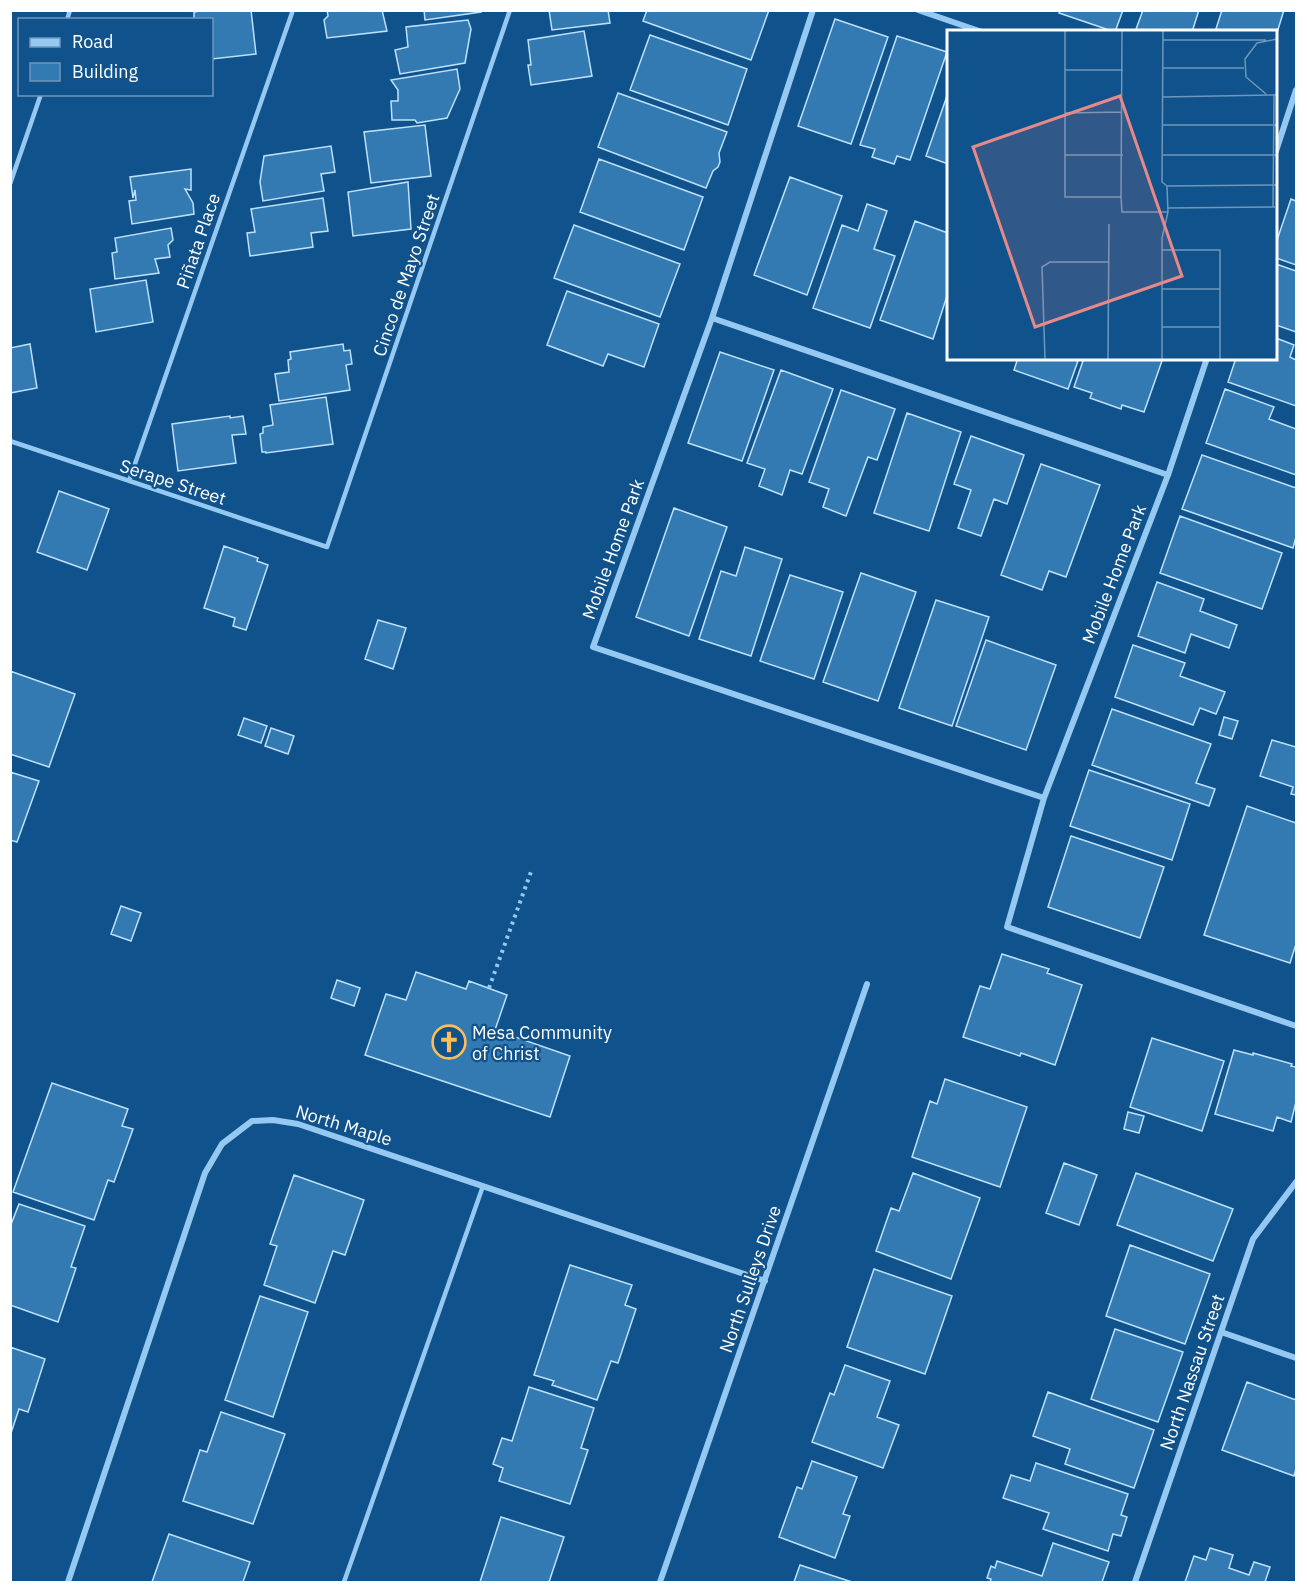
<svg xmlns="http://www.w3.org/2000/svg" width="1307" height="1593" viewBox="0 0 1307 1593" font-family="'IBM Plex Sans',sans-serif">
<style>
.building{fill:#347ab2;stroke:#bde1fd;stroke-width:1.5}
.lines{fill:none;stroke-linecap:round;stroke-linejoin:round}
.path{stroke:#96c9f2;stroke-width:4;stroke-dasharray:3 4.5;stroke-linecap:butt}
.lane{stroke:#96c9f2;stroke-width:4.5}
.street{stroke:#96c9f2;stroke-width:6}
.labels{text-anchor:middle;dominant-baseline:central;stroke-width:4.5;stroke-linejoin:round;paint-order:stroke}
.street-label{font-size:18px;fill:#fff;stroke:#10528b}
.poi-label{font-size:18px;fill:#fff;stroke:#10528b;text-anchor:start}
.inset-road{fill:none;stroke:#7097b9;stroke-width:1.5}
.view{fill:#e88989;fill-opacity:0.15;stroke:#e88989;stroke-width:3}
.inset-edge{fill:none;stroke:#fff;stroke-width:3}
</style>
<rect width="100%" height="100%" fill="#10528b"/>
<path class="building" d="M 206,10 L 251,10 L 256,54 L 212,59 L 212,20 L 194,20 L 194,12 Z
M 327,10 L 382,10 L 387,31 L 327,38 L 324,20 L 328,16 Z
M 424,10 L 481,10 L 481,12 L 425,20 Z
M 549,10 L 608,10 L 610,23 L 552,30 Z
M 647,10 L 769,10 L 751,60 L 643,21 Z
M 1060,10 L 1123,10 L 1115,32 L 1059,13 Z
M 1143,10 L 1199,10 L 1192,32 L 1135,32 Z
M 1222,10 L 1284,10 L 1276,36 L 1276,32 L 1215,32 Z
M 835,19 L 888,37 L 851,144 L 798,126 Z
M 468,20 L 471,29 L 465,63 L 400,74 L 395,50 L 408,47 L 406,27 Z
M 584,31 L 592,76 L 531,85 L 528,65 L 531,65 L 528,40 Z
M 650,35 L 747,69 L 728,125 L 630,90 Z
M 897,36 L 947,52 L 910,160 L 897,156 L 894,164 L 872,157 L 875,149 L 860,145 Z
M 457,69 L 460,89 L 447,118 L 417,123 L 415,120 L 392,120 L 391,101 L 398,101 L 398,90 L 391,80 Z
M 618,93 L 727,132 L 719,153 L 720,162 L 718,167 L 713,171 L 706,188 L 598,147 Z
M 948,93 L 948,164 L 926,156 Z
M 425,125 L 431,176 L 371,183 L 364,132 Z
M 331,146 L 335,172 L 321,174 L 324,191 L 263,201 L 260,182 L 264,156 Z
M 599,159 L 703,197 L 684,250 L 580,212 Z
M 191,169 L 191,190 L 185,189 L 193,203 L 194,214 L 132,224 L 129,201 L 136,200 L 135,190 L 133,198 L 130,177 Z
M 790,177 L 842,196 L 807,295 L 754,275 Z
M 408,182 L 411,229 L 353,236 L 348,192 Z
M 323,198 L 328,231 L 311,233 L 313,247 L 250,256 L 247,233 L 255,232 L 251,209 Z
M 1291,199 L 1296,201 L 1296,265 L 1276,258 L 1276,243 Z
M 867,204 L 887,211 L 874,249 L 895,256 L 870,328 L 813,308 L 842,225 L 858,231 Z
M 915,221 L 948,233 L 948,293 L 933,339 L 880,320 Z
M 574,225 L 680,264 L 660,317 L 554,278 Z
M 171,228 L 173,240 L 168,245 L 170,257 L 155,259 L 159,273 L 115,279 L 112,253 L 117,252 L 115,238 Z
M 1276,264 L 1296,271 L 1296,332 L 1276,325 Z
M 146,280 L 153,322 L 96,332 L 90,289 Z
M 567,291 L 659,324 L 644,367 L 608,354 L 603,366 L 547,345 Z
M 1276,338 L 1294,345 L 1290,357 L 1296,360 L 1296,406 L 1228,382 L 1236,358 L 1276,358 Z
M 30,344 L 37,388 L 10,393 L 10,348 Z
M 343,344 L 344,351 L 350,350 L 352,364 L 346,365 L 350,390 L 279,401 L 275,374 L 289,372 L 288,360 L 291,359 L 290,352 Z
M 720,352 L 774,370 L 742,461 L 688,443 Z
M 1018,358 L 1079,358 L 1068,389 L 1014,370 Z
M 1084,358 L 1163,358 L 1144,412 L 1122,405 L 1121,409 L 1090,398 L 1092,393 L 1074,387 Z
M 781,370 L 833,389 L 802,474 L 790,470 L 782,495 L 759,486 L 765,469 L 747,463 Z
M 1225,389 L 1274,407 L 1269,419 L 1296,429 L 1296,475 L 1206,443 Z
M 841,390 L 895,409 L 877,460 L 868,457 L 846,516 L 823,507 L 829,489 L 809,482 Z
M 326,397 L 333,444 L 266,453 L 266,452 L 262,452 L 260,434 L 263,433 L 263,427 L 273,425 L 270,405 Z
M 907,413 L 961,432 L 929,531 L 874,513 Z
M 230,416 L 230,418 L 243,416 L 246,434 L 232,435 L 236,463 L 178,471 L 172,424 Z
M 971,436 L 1024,455 L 1007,504 L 994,499 L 981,536 L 958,528 L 971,490 L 954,484 Z
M 1202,455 L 1296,488 L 1296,537 L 1293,548 L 1182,509 Z
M 1041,464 L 1100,485 L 1066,577 L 1049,571 L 1042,590 L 1001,575 Z
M 59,491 L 109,509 L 87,570 L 37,552 Z
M 674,508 L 727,527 L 689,636 L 636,617 Z
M 1180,516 L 1282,553 L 1262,609 L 1160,573 Z
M 224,546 L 258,558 L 257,561 L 268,565 L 246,630 L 233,626 L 235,618 L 204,608 Z
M 745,547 L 782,559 L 751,656 L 699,639 L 721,571 L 736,576 Z
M 861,573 L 916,592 L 878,701 L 823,682 Z
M 790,575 L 843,592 L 814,679 L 760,661 Z
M 1157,582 L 1204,599 L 1200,611 L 1237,625 L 1229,648 L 1191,634 L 1185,653 L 1138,636 Z
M 936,600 L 989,617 L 952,726 L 899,708 Z
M 378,620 L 406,628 L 393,669 L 365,659 Z
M 986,640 L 1056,665 L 1026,750 L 956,726 Z
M 1133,645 L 1185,663 L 1180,676 L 1225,692 L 1216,714 L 1200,708 L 1193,725 L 1115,697 Z
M 10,671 L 75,694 L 49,767 L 10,754 Z
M 1112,709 L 1211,744 L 1196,783 L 1215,789 L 1209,806 L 1092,765 Z
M 1224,717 L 1238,721 L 1232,739 L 1219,735 Z
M 244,718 L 267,726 L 261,743 L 238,735 Z
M 271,728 L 294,736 L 288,754 L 265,746 Z
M 1272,740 L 1296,747 L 1296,795 L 1291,794 L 1293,787 L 1260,776 Z
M 1089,770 L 1190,804 L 1172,860 L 1070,826 Z
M 10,772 L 39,781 L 17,842 L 10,840 Z
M 1247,806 L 1296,823 L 1296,944 L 1290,963 L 1204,935 Z
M 1071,836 L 1164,867 L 1140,938 L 1048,907 Z
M 121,906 L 141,913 L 131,941 L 111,934 Z
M 1002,954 L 1049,969 L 1047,973 L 1082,985 L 1055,1065 L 1021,1053 L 1020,1056 L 963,1037 L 980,986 L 990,989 Z
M 416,972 L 466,989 L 469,981 L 507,995 L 495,1030 L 570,1056 L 550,1117 L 365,1055 L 386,994 L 406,1000 Z
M 337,980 L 360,988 L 354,1006 L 331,998 Z
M 1152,1038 L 1224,1061 L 1202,1131 L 1130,1107 Z
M 1234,1050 L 1253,1055 L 1253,1053 L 1292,1064 L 1291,1066 L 1296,1067 L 1296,1102 L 1291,1122 L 1277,1117 L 1273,1131 L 1215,1114 Z
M 945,1079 L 1027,1107 L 1000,1187 L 912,1157 L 930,1101 L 937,1104 Z
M 52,1083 L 128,1109 L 122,1126 L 133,1129 L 114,1182 L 108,1180 L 94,1220 L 13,1192 Z
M 1128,1112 L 1144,1116 L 1139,1133 L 1124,1129 Z
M 1064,1163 L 1097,1175 L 1079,1225 L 1046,1213 Z
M 913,1173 L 980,1198 L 951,1279 L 876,1251 L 891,1208 L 899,1211 Z
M 1136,1173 L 1233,1209 L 1213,1261 L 1117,1225 Z
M 294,1175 L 364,1200 L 345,1255 L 333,1251 L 315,1303 L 264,1285 L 277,1246 L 270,1244 Z
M 19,1204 L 85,1226 L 71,1267 L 76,1268 L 58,1322 L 10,1305 L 10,1227 Z
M 1130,1245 L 1210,1274 L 1185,1344 L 1106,1316 Z
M 570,1265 L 632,1285 L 625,1305 L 636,1309 L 618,1363 L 611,1361 L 597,1400 L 552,1385 L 554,1381 L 534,1375 Z
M 874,1269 L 952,1296 L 925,1374 L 847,1347 Z
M 260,1296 L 308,1312 L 273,1417 L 225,1400 Z
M 1115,1329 L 1183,1352 L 1158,1422 L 1091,1399 Z
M 10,1347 L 45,1359 L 28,1412 L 19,1409 L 10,1436 Z
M 845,1365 L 890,1381 L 877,1417 L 899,1425 L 883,1468 L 812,1442 L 830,1393 L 834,1395 Z
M 1247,1382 L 1296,1400 L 1296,1469 L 1294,1476 L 1222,1450 Z
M 529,1387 L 594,1408 L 581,1448 L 588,1450 L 570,1504 L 499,1481 L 503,1468 L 493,1464 L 502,1438 L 512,1441 Z
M 1048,1392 L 1154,1430 L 1134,1488 L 1065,1464 L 1070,1449 L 1033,1436 Z
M 221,1412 L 285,1434 L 253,1524 L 183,1501 L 200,1450 L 207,1452 Z
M 812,1461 L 857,1477 L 843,1514 L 850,1516 L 835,1558 L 779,1537 L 797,1487 L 802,1489 Z
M 1036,1463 L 1128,1494 L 1121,1515 L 1127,1517 L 1121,1536 L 1113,1534 L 1108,1551 L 1043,1529 L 1049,1513 L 1003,1498 L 1011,1475 L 1030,1481 Z
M 501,1517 L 564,1537 L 549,1582 L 480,1582 Z
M 169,1534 L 250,1562 L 243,1582 L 152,1582 Z
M 1053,1543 L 1109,1562 L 1102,1582 L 990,1582 L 991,1579 L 987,1578 L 991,1566 L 995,1568 L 997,1561 L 1042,1576 Z
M 1210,1548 L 1233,1555 L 1229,1568 L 1249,1575 L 1254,1562 L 1270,1567 L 1265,1582 L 1185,1582 L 1194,1556 L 1206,1560 Z
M 800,1565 L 852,1582 L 794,1582 Z"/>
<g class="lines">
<path class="path" d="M 489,988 L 532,869"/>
<path class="lane" d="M 67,20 L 70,10
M 10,184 L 41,94
M 10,441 L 327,547 L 510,10
M 129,481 L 293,10
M 344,1582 L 483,1186"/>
<path class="street" d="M 813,10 L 712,318 L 593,647 L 1044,798 L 1007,927 L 1296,1026
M 918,10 L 982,32
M 1276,151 L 1296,90
M 712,318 L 1168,475
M 1044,798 L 1168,475 L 1207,358
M 1221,1332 L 1296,1358
M 68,1582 L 205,1173 L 222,1144 L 252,1121 L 273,1120 L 298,1124 L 765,1281
M 660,1582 L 867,984
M 1135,1582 L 1253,1239 L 1296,1182"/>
</g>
<defs>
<symbol id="church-ring" viewBox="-11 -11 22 22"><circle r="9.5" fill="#10528b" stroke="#ffbd57" stroke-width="1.5"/><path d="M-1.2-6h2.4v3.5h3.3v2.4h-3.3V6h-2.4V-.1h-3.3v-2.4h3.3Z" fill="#ffbd57"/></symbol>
</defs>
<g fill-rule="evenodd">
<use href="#church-ring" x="430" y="1023" width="38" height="38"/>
</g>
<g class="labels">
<g class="street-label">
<text transform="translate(198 241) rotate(-71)">Piñata Place</text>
<text transform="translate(406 275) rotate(-71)">Cinco de Mayo Street</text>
<text transform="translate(173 482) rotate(18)">Serape Street</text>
<text transform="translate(613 549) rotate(-70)">Mobile Home Park</text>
<text transform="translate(1114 574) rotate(-69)">Mobile Home Park</text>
<text transform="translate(344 1125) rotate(17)">North Maple</text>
<text transform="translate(750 1279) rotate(-71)">North Sulleys Drive</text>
<text transform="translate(1192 1372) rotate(-71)">North Nassau Street</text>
</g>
<g class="poi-label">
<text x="472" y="1032">Mesa Community<tspan x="472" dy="21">of Christ</tspan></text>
</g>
</g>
<g transform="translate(947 30)">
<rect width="330" height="330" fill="#10528b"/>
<path class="inset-road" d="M 118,1 L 118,167 L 174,167 L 175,182 L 221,182M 216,10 L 319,10M 216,38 L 297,38M 118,40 L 176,40M 319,64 L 299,47 L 298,29 L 310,13 L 330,9M 215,67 L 330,65M 118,83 L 175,82M 215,95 L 330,95M 118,125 L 176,125M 215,125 L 330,125M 220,156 L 329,155M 174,167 L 175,1M 326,177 L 327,65M 220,178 L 328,177M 215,220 L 273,220 L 273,329M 215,259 L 273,259M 215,297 L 273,297M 98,329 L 95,237 L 103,232 L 162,232M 161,329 L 162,194M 215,329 L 215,208 L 221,182 L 220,156 L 215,152 L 216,1"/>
<path class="view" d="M 173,66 L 235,246 L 88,297 L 26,117 Z"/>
<rect width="330" height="330" class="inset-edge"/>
</g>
<rect width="1307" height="1593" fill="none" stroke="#ffffff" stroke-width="24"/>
<rect x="18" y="18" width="195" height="78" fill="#10528b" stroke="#7097b9" stroke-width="1.5"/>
<rect x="30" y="38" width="30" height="9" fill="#96c9f2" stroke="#7097b9" stroke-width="1.5"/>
<text x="72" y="48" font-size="18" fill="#ffffff">Road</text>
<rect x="30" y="63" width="30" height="18" fill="#347ab2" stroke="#7097b9" stroke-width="1.5"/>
<text x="72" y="78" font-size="18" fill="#ffffff">Building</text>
</svg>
